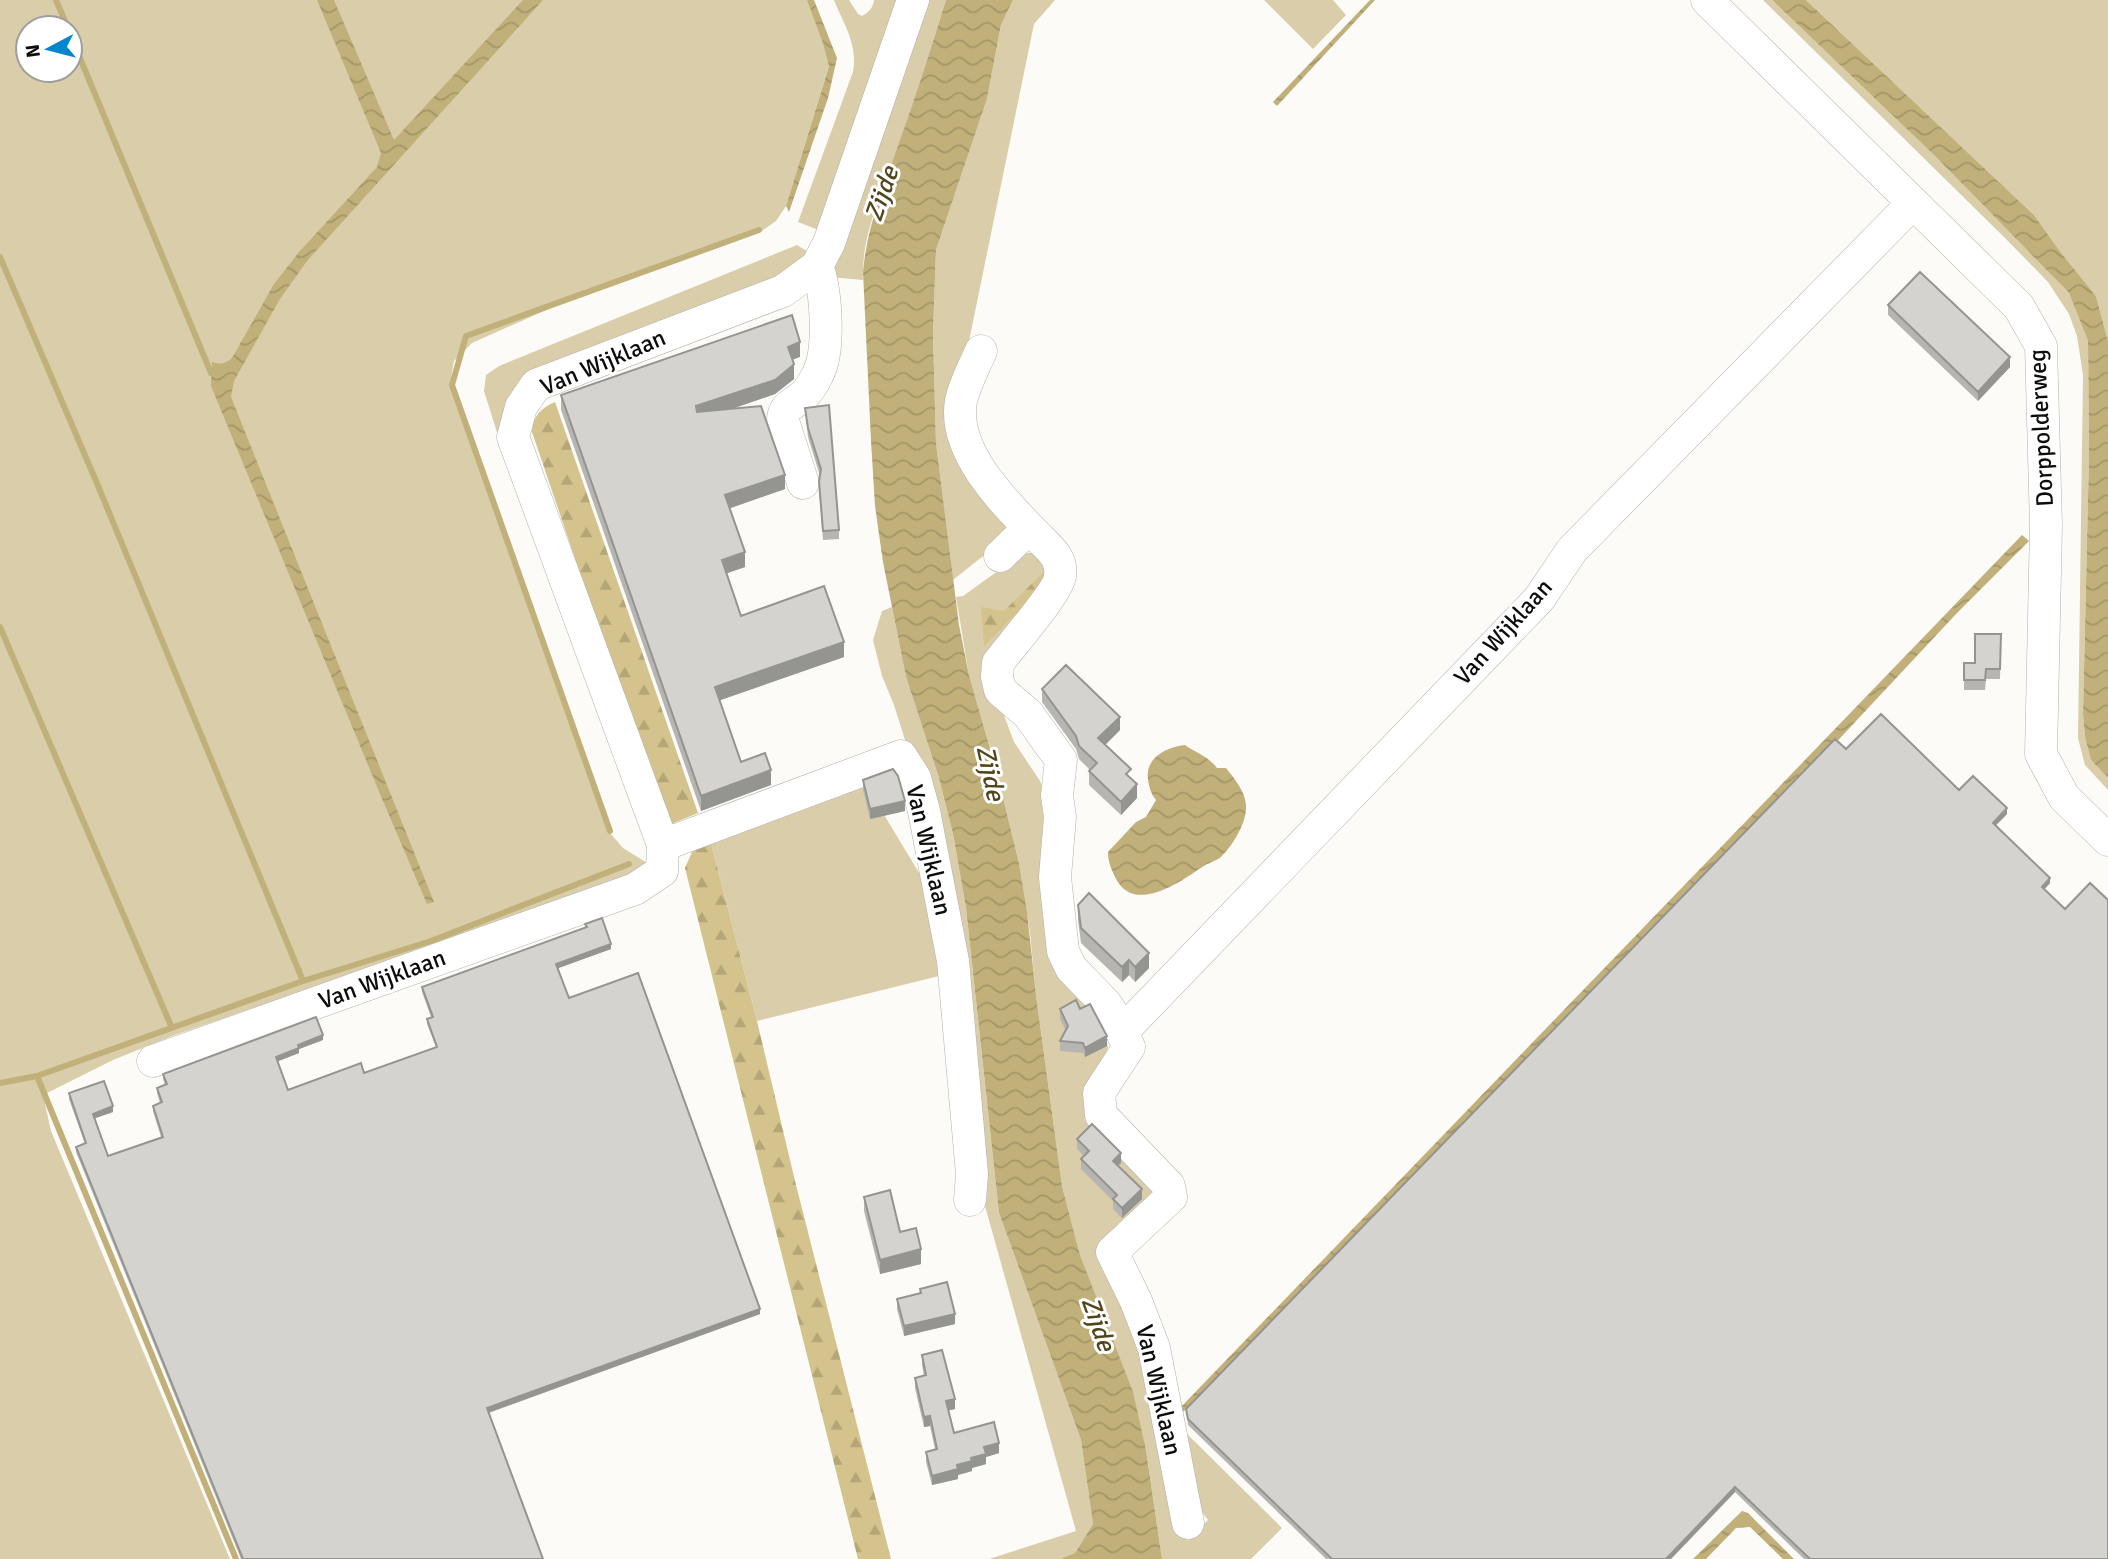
<svg xmlns="http://www.w3.org/2000/svg" width="2108" height="1559" viewBox="0 0 2108 1559" font-family="Signika,sans-serif">
<style>
.grass{fill:#d9cea9;fill-rule:evenodd}
.forest{fill:url(#forest-firs)}
.water{fill:url(#water-waves)}
.lines{fill:none;stroke-linecap:round;stroke-linejoin:round}
.stream{stroke:#c1b07a;stroke-width:6}
.minor-casing{stroke:#b2b1ae;stroke-width:33}
.minor{stroke:#fff;stroke-width:32}
.wall{fill:#b6b5b2}
.shaded-wall{fill:#949491}
.building{fill:#d4d3cf;stroke:#949491;stroke-width:2}
.labels{text-anchor:middle;dominant-baseline:central;stroke-width:6;stroke-linejoin:round;paint-order:stroke}
.street-label{font-size:24px;fill:#0c0c0b;stroke:#fff}
.water-label{font-size:26px;font-style:italic;fill:#52451b;stroke:#fff}
</style>
<defs>
<pattern id="forest-firs" width="22" height="20" patternUnits="userSpaceOnUse" patternTransform="scale(1.75)"><rect width="22" height="20" fill="#d4c38c"/><path d="M5 1l3.5 6h-7zM16 11l3.5 6h-7z" fill="#b5a677"/></pattern>
<pattern id="water-waves" width="16" height="10" patternUnits="userSpaceOnUse" patternTransform="scale(1.75)"><rect width="16" height="10" fill="#c1b07a"/><path d="M0 5q4-4 8 0t8 0" fill="none" stroke="#a59668"/></pattern>
</defs>
<rect width="100%" height="100%" fill="#fcfbf7"/>
<path class="grass" d="M 0,0 L 809,0 L 831,59 L 786,206 L 776,221 L 760,232 L 553,307 L 472,343 L 454,361 L 450,384 L 609,832 L 623,848 L 657,869 L 172,1036 L 113,1060 L 43,1095 L 51,1131 L 230,1559 L 0,1559 ZM 28,28 L 70,28 L 70,70 L 28,70 Z
M 834,0 L 849,0 L 858,14 L 862,16 C 869,12 873,8 874,0 L 897,0 L 821,231 L 798,222 L 853,72 C 858,44 844,25 834,0 Z
M 919,0 L 946,0 C 931,48 916,97 899,145 C 884,189 861,233 863,280 L 830,277 Z
M 1013,0 L 1055,0 L 1034,24 L 952,424 L 1012,533 L 953,580 L 936,443 L 933,333 L 936,250 L 987,99 L 1001,25 Z
M 1264,0 L 1333,0 L 1346,15 L 1313,49 Z
M 1763,0 L 1772,0 L 1936,157 L 2069,293 L 2088,341 L 2089,455 L 2083,714 L 2085,737 L 2091,760 L 2108,778 L 2108,790 L 2085,765 L 2078,738 L 2083,375 L 2077,336 L 2069,314 L 2048,282 L 2006,239 Z
M 1806,0 L 2108,0 L 2108,341 L 2096,296 L 2062,254 L 2034,215 Z
M 797,245 L 813,255 L 807,269 L 550,376 L 500,442 L 484,391 L 486,375 L 499,366 Z
M 1023,553 L 1037,553 L 1051,572 L 996,694 L 1014,742 L 1040,781 L 1051,809 L 1077,989 L 1105,1036 L 1108,1047 L 1105,1060 L 1085,1093 L 1084,1106 L 1091,1119 L 1159,1191 L 1108,1246 L 1160,1391 L 1187,1541 L 1208,1520 L 1186,1492 L 1170,1417 L 1282,1528 L 1251,1559 L 1162,1559 L 1146,1450 L 1080,1255 L 1062,1186 L 1036,995 L 1030,933 L 1019,863 L 997,773 L 969,675 L 956,597 L 963,596 Z
M 892,607 L 906,677 L 939,778 L 953,834 L 966,908 L 999,1213 L 1081,1440 L 1093,1524 L 1075,1553 L 1060,1559 L 989,1559 L 1076,1531 L 978,1181 L 912,762 L 894,705 L 882,676 L 873,640 L 882,611 Z
M 863,780 L 924,881 L 943,975 L 757,1021 L 710,839 Z"/>
<path class="forest" d="M 555,402 L 698,813 L 666,826 L 532,432 C 533,416 541,408 555,402 Z
M 1031,550 L 1055,574 L 984,646 L 981,607 L 1004,611 L 1046,570 Z
M 710,839 L 757,1021 L 795,1181 L 891,1559 L 858,1559 L 685,868 L 692,852 Z"/>
<path class="water" d="M 317,0 L 334,0 L 394,140 L 523,0 L 543,0 L 307,261 L 280,299 L 234,381 L 231,397 L 434,902 L 427,904 L 380,794 L 211,386 L 212,362 C 220,365 225,364 232,358 L 274,284 L 299,252 L 377,167 L 381,153 Z
M 807,0 L 814,0 L 837,58 L 828,98 L 789,212 L 786,206 L 829,66 L 823,43 Z
M 946,0 L 1013,0 L 1001,25 L 987,99 L 936,250 L 933,333 L 936,443 L 959,625 L 969,675 L 997,773 L 1019,863 L 1027,912 L 1036,995 L 1062,1186 L 1080,1255 L 1133,1392 L 1146,1450 L 1162,1559 L 1060,1559 L 1075,1553 L 1093,1524 L 1081,1440 L 999,1213 L 966,908 L 953,834 L 939,778 L 906,677 L 883,562 L 875,506 L 871,441 L 863,272 C 867,225 884,187 899,143 C 916,96 931,48 946,0 Z
M 1370,0 L 1375,0 L 1277,106 L 1273,102 Z
M 1772,0 L 1806,0 L 2034,215 L 2062,254 L 2096,296 L 2108,341 L 2108,778 L 2091,760 L 2085,737 L 2083,714 L 2089,455 L 2088,341 L 2069,293 L 1936,157 Z
M 2022,535 L 2029,541 L 1957,613 L 1828,751 L 1182,1413 L 1179,1409 Z
M 1185,745 C 1196,753 1208,756 1217,768 L 1226,768 C 1234,778 1245,791 1246,805 C 1247,823 1233,845 1221,857 C 1216,861 1208,863 1202,867 C 1179,883 1133,915 1115,877 C 1111,868 1108,862 1108,852 L 1136,822 L 1146,817 L 1156,800 C 1151,794 1149,787 1148,779 C 1145,758 1166,747 1185,745 Z
M 1742,1511 L 1748,1513 L 1794,1559 L 1783,1559 L 1750,1527 L 1736,1528 L 1706,1559 L 1693,1559 Z"/>
<g class="lines">
<path class="stream" d="M 56,0 L 68,28
M 70,34 L 211,373
M 0,257 L 96,481 L 303,981
M 0,627 L 172,1028
M 610,831 L 452,385 L 466,336 L 759,230
M 37,1076 L 236,1559
M 0,1083 L 37,1076 L 303,981 L 431,941 L 629,864"/>
<defs>
<path id="minor" d="M 913,0 L 829,243 L 817,266 L 783,291 L 536,385 L 521,407 L 513,437 L 663,845 L 901,756 L 915,778 L 924,811 L 953,961 L 972,1174 L 970,1200
M 1707,0 L 2019,307 L 2041,346 L 2046,526 L 2041,754 L 2064,797 L 2108,840
M 981,351 C 974,367 965,383 961,401 C 952,452 1005,503 1038,537 C 1049,548 1063,558 1060,576 C 1059,591 1009,648 998,663 L 997,677 L 1000,690 L 1028,714 L 1061,760 L 1057,795 L 1060,817 L 1055,877 L 1063,951 L 1071,968 L 1106,1004 L 1115,1018 L 1129,1047 L 1099,1093 L 1101,1115 L 1169,1186 L 1171,1197 L 1112,1252 L 1136,1301 L 1154,1348 L 1188,1523
M 803,483 L 783,421 C 783,404 796,404 806,393 C 813,385 821,370 823,359 C 828,336 826,288 817,266
M 1000,556 L 1029,528
M 1122,1032 L 1539,599 L 1572,550 L 1913,203
M 153,1061 L 635,889 L 662,871 L 663,845"/>
</defs>
<use href="#minor" class="minor-casing"/>
<use href="#minor" class="minor"/>
</g>
<path class="wall" d="M 1888,305 L 2010,367 L 1978,401 L 1888,315 Z
M 800,357 L 792,360 L 794,379 L 775,394 L 732,409 L 785,489 L 730,508 L 745,567 L 726,573 L 741,616 L 844,657 L 720,700 L 741,762 L 771,785 L 701,811 L 561,410 L 561,395 Z
M 805,408 L 839,530 L 839,539 L 823,540 L 819,490 L 820,476 L 808,437 Z
M 2001,634 L 2000,679 L 1986,679 L 1985,690 L 1964,690 L 1964,663 L 1975,663 Z
M 1042,689 L 1120,730 L 1105,745 L 1137,798 L 1121,815 L 1089,785 L 1089,771 L 1090,770 L 1079,759 L 1076,749 L 1042,702 Z
M 1846,749 L 1959,790 L 2007,814 L 1996,825 L 2050,883 L 2044,889 L 2108,1559 L 1804,1559 L 1735,1492 L 1671,1559 L 1326,1559 L 1188,1425 L 1186,1409 Z
M 863,780 L 905,811 L 870,819 L 863,790 Z
M 1078,905 L 1149,968 L 1135,982 L 1129,975 L 1122,982 L 1081,943 L 1078,920 Z
M 585,924 L 611,949 L 558,968 L 569,998 L 760,1314 L 489,1413 L 543,1559 L 241,1559 L 76,1152 L 76,1147 L 85,1144 L 69,1099 L 69,1093 L 113,1112 L 94,1118 L 108,1156 L 161,1137 L 153,1111 L 153,1106 L 160,1103 L 157,1093 L 157,1088 L 165,1085 L 163,1079 L 163,1074 L 323,1040 L 299,1049 L 299,1053 L 278,1061 L 288,1090 L 364,1073 L 436,1047 L 427,1024 L 427,1019 L 431,1017 L 422,992 L 422,987 L 585,928 Z
M 1060,1009 L 1080,1009 L 1107,1046 L 1085,1057 L 1083,1053 L 1060,1051 L 1060,1041 L 1066,1031 L 1060,1019 Z
M 1077,1139 L 1121,1163 L 1118,1165 L 1142,1199 L 1122,1218 L 1113,1209 L 1113,1201 L 1081,1169 L 1081,1159 L 1084,1156 L 1077,1149 Z
M 864,1197 L 900,1232 L 921,1264 L 880,1274 L 864,1211 Z
M 920,1289 L 955,1324 L 904,1336 L 897,1309 L 897,1299 L 920,1294 Z
M 922,1355 L 955,1409 L 948,1410 L 954,1433 L 999,1453 L 986,1457 L 986,1464 L 972,1468 L 972,1471 L 958,1475 L 958,1479 L 932,1485 L 926,1462 L 926,1452 L 935,1449 L 930,1426 L 924,1427 L 915,1388 L 915,1378 L 924,1376 L 922,1365 Z"/>
<path class="shaded-wall" d="M 800,342 L 800,357 L 788,361 L 788,347 Z
M 2010,357 L 2010,367 L 1978,401 L 1978,392 Z
M 794,364 L 794,379 L 775,394 L 696,421 L 696,406 Z
M 785,475 L 785,489 L 725,510 L 725,495 Z
M 745,552 L 745,567 L 722,575 L 722,560 Z
M 844,642 L 844,657 L 715,702 L 715,687 Z
M 1120,717 L 1120,730 L 1098,752 L 1098,738 Z
M 771,770 L 771,785 L 701,811 L 701,796 Z
M 1137,784 L 1137,798 L 1121,815 L 1121,802 Z
M 905,801 L 905,811 L 870,819 L 870,809 Z
M 2007,808 L 2007,814 L 1993,828 L 1993,823 Z
M 2050,878 L 2050,883 L 2042,892 L 2042,887 Z
M 611,944 L 611,949 L 556,969 L 556,964 Z
M 1149,953 L 1149,968 L 1135,982 L 1135,967 Z
M 1129,960 L 1129,975 L 1122,982 L 1122,967 Z
M 323,1035 L 323,1040 L 299,1049 L 299,1053 L 276,1062 L 276,1057 L 298,1045 Z
M 1107,1036 L 1107,1046 L 1085,1057 L 1085,1048 Z
M 113,1106 L 113,1112 L 93,1119 L 93,1114 Z
M 1121,1153 L 1121,1163 L 1113,1170 L 1113,1161 Z
M 1142,1189 L 1142,1199 L 1122,1218 L 1122,1208 Z
M 921,1249 L 921,1264 L 880,1274 L 880,1260 Z
M 760,1309 L 760,1314 L 487,1413 L 487,1408 Z
M 955,1314 L 955,1324 L 904,1336 L 904,1326 Z
M 955,1399 L 955,1409 L 946,1411 L 946,1401 Z
M 930,1416 L 930,1426 L 924,1427 L 924,1417 Z
M 999,1443 L 999,1453 L 986,1457 L 986,1464 L 972,1468 L 972,1471 L 958,1475 L 958,1479 L 932,1485 L 932,1476 L 971,1458 L 984,1447 Z
M 1735,1487 L 1735,1492 L 1671,1559 L 1666,1559 Z"/>
<path class="building" d="M 1920,272 L 2010,357 L 1978,392 L 1888,305 Z
M 792,315 L 800,342 L 788,347 L 794,364 L 792,366 L 775,380 L 696,406 L 697,412 L 761,406 L 785,475 L 725,495 L 745,552 L 722,560 L 741,616 L 824,586 L 844,642 L 715,687 L 741,762 L 765,753 L 771,770 L 701,796 L 561,395 Z
M 829,405 L 839,530 L 823,531 L 819,481 L 821,469 L 808,428 L 805,408 Z
M 1975,634 L 2001,634 L 2000,669 L 1986,669 L 1985,680 L 1964,680 L 1964,663 L 1975,663 Z
M 1066,665 L 1120,717 L 1098,738 L 1131,769 L 1126,774 L 1137,784 L 1121,802 L 1089,771 L 1097,763 L 1079,746 L 1076,736 L 1042,689 Z
M 1881,714 L 1959,790 L 1973,776 L 2007,808 L 1993,823 L 2050,878 L 2042,887 L 2065,909 L 2090,883 L 2108,900 L 2108,1559 L 1810,1559 L 1735,1487 L 1666,1559 L 1332,1559 L 1188,1419 L 1186,1409 L 1835,739 L 1846,749 Z
M 893,769 L 898,776 L 905,801 L 870,809 L 863,780 Z
M 1089,893 L 1149,953 L 1135,967 L 1129,960 L 1122,967 L 1081,928 L 1078,905 Z
M 602,918 L 611,944 L 556,964 L 569,998 L 638,973 L 760,1309 L 487,1408 L 543,1559 L 243,1559 L 76,1147 L 86,1143 L 69,1093 L 104,1081 L 113,1106 L 93,1114 L 108,1156 L 163,1137 L 153,1106 L 162,1102 L 157,1088 L 167,1084 L 163,1074 L 316,1017 L 323,1035 L 298,1045 L 299,1048 L 276,1057 L 288,1090 L 361,1063 L 364,1073 L 437,1047 L 427,1019 L 433,1017 L 422,987 L 587,927 L 585,924 Z
M 1076,1000 L 1080,1009 L 1090,1004 L 1107,1036 L 1085,1048 L 1083,1043 L 1060,1041 L 1068,1026 L 1060,1009 Z
M 1092,1124 L 1121,1153 L 1113,1161 L 1142,1189 L 1122,1208 L 1113,1199 L 1117,1195 L 1081,1159 L 1089,1151 L 1077,1139 Z
M 890,1190 L 900,1232 L 916,1228 L 921,1249 L 880,1260 L 864,1197 Z
M 947,1282 L 955,1314 L 904,1326 L 897,1299 L 921,1293 L 920,1289 Z
M 942,1350 L 955,1399 L 946,1401 L 954,1433 L 994,1422 L 999,1443 L 984,1447 L 986,1454 L 971,1458 L 972,1461 L 957,1465 L 958,1469 L 932,1476 L 926,1452 L 937,1449 L 930,1416 L 924,1417 L 915,1378 L 926,1375 L 922,1355 Z"/>
<g class="labels">
<g class="street-label">
<text transform="translate(603 362) rotate(-23)">Van Wijklaan</text>
<text transform="translate(2041 428) rotate(-93)">Dorppolderweg</text>
<text transform="translate(1503 632) rotate(-48)">Van Wijklaan</text>
<text transform="translate(929 850) rotate(77)">Van Wijklaan</text>
<text transform="translate(382 979) rotate(-20)">Van Wijklaan</text>
<text transform="translate(1159 1390) rotate(77)">Van Wijklaan</text>
</g>
<g class="water-label">
<text transform="translate(882 194) rotate(-71)">Zijde</text>
<text transform="translate(990 773) rotate(78)">Zijde</text>
<text transform="translate(1098 1324) rotate(71)">Zijde</text>
</g>
</g>
<g transform="translate(49 49) rotate(263)"><circle r="33" fill="#ffffff" stroke="#9e9e9d" stroke-width="2"/>
<path d="M0-5L12 26L0 18L-12 26Z" fill="#0086cd"/>
<text y="-10" font-size="19" font-weight="bold" text-anchor="middle" fill="#0c0c0b">N</text>
</g>
</svg>
